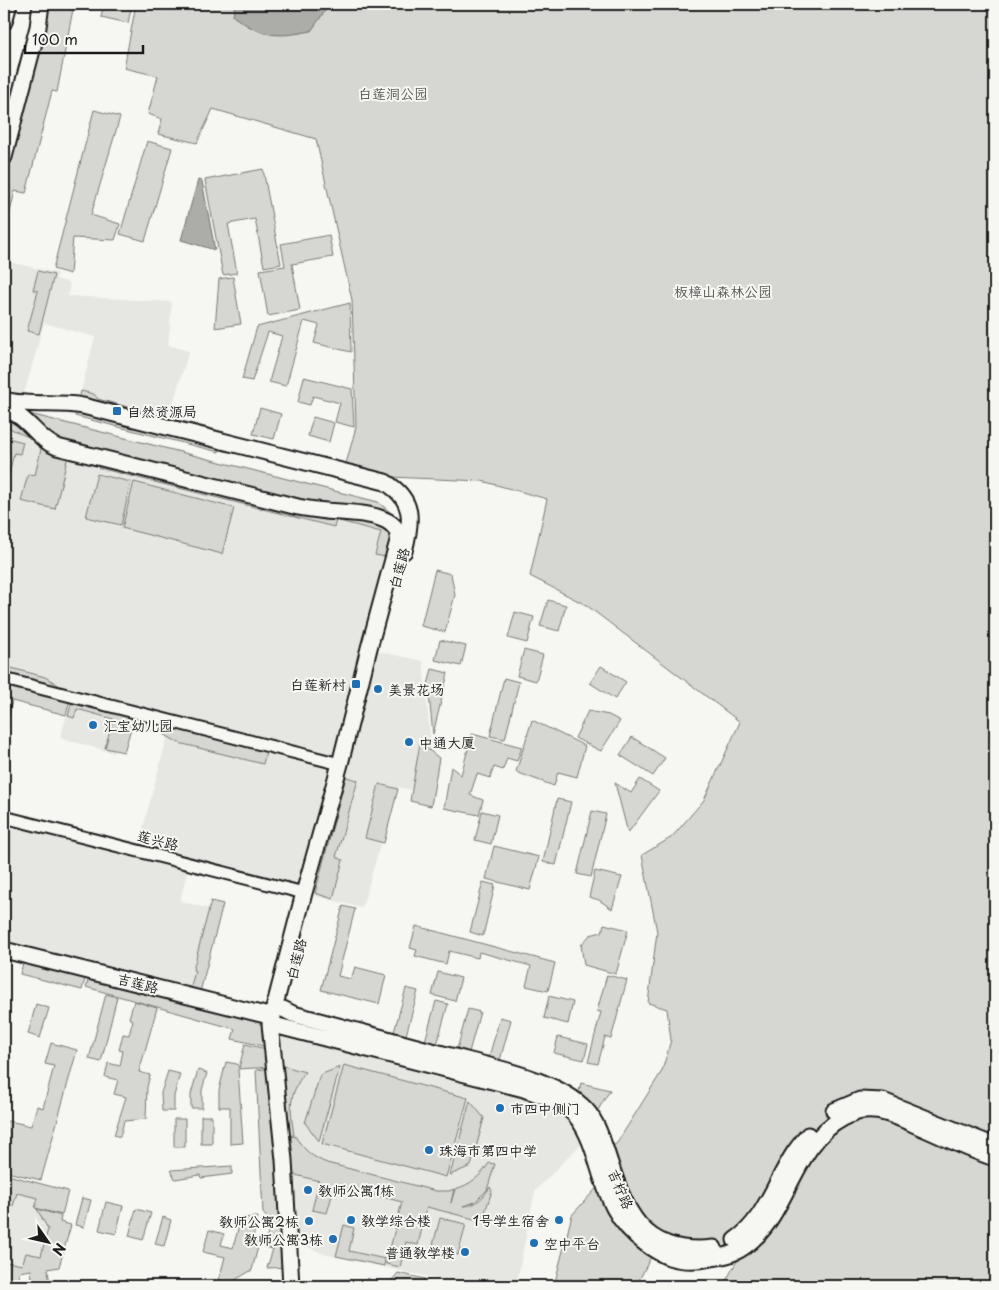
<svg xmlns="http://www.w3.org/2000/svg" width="999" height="1290" viewBox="0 0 999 1290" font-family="'Playpen Sans','LXGW WenKai TC',sans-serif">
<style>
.built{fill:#e6e6e2}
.green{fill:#d6d6d2;stroke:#797977}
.water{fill:#acaca9;stroke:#727271}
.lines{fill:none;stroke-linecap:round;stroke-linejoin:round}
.minor-casing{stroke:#1c1c1c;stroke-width:15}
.major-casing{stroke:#1c1c1c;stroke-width:19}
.minor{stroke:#f6f6f2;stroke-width:11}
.major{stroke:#f6f6f2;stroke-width:15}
.poi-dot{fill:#1f6fb2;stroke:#f6f6f2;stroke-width:2}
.labels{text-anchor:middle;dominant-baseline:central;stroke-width:4;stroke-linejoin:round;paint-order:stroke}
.park-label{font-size:14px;fill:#545453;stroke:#f6f6f2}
.poi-label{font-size:14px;fill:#1c1c1c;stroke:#f6f6f2;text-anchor:start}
.street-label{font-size:14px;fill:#1c1c1c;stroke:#f6f6f2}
</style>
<rect width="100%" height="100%" fill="#f6f6f2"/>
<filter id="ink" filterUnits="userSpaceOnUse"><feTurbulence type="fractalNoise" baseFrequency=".02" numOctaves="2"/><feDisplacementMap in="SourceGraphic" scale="10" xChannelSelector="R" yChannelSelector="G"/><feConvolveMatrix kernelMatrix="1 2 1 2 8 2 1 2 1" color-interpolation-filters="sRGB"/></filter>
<g filter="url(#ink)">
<path class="built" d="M 4,261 L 57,273 L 56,279 L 70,283 L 68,296 L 172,302 L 168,345 L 189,351 L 169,416 L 98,398 L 94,394 L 81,391 L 95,337 L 44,323 L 24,394 L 4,389 Z
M 4,406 L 378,501 L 397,516 L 399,538 L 304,893 L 189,864 L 180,901 L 221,912 L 198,998 L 4,950 L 4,815 L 137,850 L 171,723 L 126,711 L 114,753 L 60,738 L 72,698 L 4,681 Z
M 377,651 L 423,661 L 432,757 L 422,792 L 397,787 L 362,908 L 312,895 Z
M 280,1027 L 524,1089 L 571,1111 L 584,1141 L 535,1191 L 516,1286 L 470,1286 L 324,1254 L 288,1239 L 273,1039 Z
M 4,1173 L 10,1176 L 65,1190 L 46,1261 L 4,1269 Z"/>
<path class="green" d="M 35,4 L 74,4 L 57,92 L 52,91 L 26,193 L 15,191 L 4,237 L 4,124 Z
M 104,4 L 132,4 L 128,23 L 101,17 Z
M 136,4 L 995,4 L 995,1286 L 723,1286 L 737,1261 C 707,1270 679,1272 651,1257 L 636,1286 L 554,1286 L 572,1215 L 603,1181 L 597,1160 L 617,1143 L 662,1071 L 671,1040 L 667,1009 L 648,1003 L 657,932 L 642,855 L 672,837 L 704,800 L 740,722 L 586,605 L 530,576 L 547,499 L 482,481 L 343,475 L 356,427 L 352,300 L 316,139 L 213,109 L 197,143 L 158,134 L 162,119 L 148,114 L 158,76 L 124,68 Z
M 94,110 L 120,117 L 91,215 L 120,224 L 115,240 L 73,238 L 70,274 L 53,269 Z
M 147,141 L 172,148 L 145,241 L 120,234 Z
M 263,169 L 281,264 L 264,267 L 255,219 L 228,224 L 237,273 L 223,275 L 205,180 Z
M 329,235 L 333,257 L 292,264 L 300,310 L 268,316 L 260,270 L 285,266 L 281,244 Z
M 38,271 L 54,275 L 39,334 L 27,331 L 38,291 L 33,290 Z
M 233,277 L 241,324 L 215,328 L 219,279 Z
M 350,303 L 351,352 L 314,343 L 319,325 L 304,321 L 286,386 L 269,382 L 282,336 L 268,332 L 252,381 L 242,379 L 257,327 Z
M 304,377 L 352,389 L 354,427 L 335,422 L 340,403 L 313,396 L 310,405 L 298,402 Z
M 81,391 L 94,394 L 98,399 L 224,432 L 219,452 L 75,416 Z
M 260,408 L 281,414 L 274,439 L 253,434 Z
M 14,410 L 378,502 L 396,517 L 397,538 L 391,558 L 375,555 L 381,532 L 336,520 L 334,527 L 99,468 L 77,449 L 26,436 L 9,428 Z
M 313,417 L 334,423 L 329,442 L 308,436 Z
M 4,437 L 23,442 L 20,454 L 14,453 L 4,494 Z
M 42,445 L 69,452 L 55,509 L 21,501 L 28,474 L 35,475 Z
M 97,474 L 131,482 L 121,525 L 86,517 Z
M 134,482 L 234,508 L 222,554 L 122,528 Z
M 435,570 L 451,574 L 455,595 L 445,632 L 421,626 Z
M 548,600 L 566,605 L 559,631 L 540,626 Z
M 515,612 L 534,617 L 527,643 L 508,638 Z
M 440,640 L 466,646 L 461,666 L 435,660 Z
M 524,650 L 543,655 L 536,681 L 517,676 Z
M 4,666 L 45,677 L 72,693 L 66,715 L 12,701 L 7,722 L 4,721 Z
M 601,666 L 626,682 L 615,699 L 590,683 Z
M 432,669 L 448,673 L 433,734 L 428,685 Z
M 504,678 L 519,682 L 505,739 L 490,736 Z
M 74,694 L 268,744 L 263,764 L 179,743 L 160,732 L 132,725 L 124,752 L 105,748 L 113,719 L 77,709 L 74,718 L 68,716 Z
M 588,711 L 609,715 L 620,721 L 601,751 L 575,738 Z
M 532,720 L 585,746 L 577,777 L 558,772 L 554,786 L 516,772 Z
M 472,734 L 522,747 L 517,761 L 507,758 L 503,770 L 494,767 L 490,778 L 477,774 L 470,795 L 483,800 L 479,815 L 444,808 L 451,767 L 461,775 Z
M 632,737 L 665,758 L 653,776 L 620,755 Z
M 420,743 L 439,758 L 431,806 L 410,801 Z
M 346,777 L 358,780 L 336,857 L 343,860 L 333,899 L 315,893 Z
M 640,779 L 659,791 L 628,833 L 615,783 L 631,793 Z
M 379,784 L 398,789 L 384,843 L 365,838 Z
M 557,799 L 571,802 L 556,865 L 543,862 Z
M 482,811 L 498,815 L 491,844 L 475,840 Z
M 592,811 L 606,814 L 591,877 L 577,874 Z
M 494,846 L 539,857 L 530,890 L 486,879 Z
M 595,871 L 622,877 L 612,909 L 599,900 L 589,897 Z
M 483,882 L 495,885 L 483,936 L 470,932 Z
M 211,901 L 223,904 L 199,996 L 189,994 L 195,971 L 193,970 Z
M 343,906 L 355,909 L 338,976 L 351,979 L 355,967 L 386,975 L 379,1004 L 321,990 Z
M 604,924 L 628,930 L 616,974 L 584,965 L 581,945 L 590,935 L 602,932 Z
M 416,926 L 555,963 L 548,991 L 526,986 L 531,966 L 479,952 L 478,958 L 449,951 L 446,964 L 415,956 L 417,950 L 410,948 Z
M 25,956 L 87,972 L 82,990 L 20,974 Z
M 438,972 L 461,978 L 455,1001 L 432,995 Z
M 90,974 L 271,1017 L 272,1048 L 232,1039 L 235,1029 L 86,987 Z
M 607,975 L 627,980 L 611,1039 L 605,1037 L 598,1064 L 588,1062 L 601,1012 L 597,1011 Z
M 406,988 L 418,991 L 406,1035 L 394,1032 Z
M 106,994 L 117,997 L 101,1062 L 89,1059 Z
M 549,996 L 573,1002 L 568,1024 L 544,1018 Z
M 134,1001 L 157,1008 L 139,1072 L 150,1075 L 147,1087 L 146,1119 L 124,1121 L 120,1137 L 114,1135 L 126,1097 L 114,1094 L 118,1080 L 105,1077 L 108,1063 L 120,1066 L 123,1051 L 119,1050 L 123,1034 L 129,1035 L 133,1020 L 129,1018 Z
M 436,1001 L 448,1004 L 436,1048 L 424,1045 Z
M 36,1004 L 49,1008 L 40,1038 L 28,1034 Z
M 468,1009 L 480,1012 L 468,1056 L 456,1053 Z
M 500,1017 L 511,1020 L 499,1064 L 488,1061 Z
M 558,1037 L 588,1044 L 584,1060 L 554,1053 Z
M 51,1043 L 77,1050 L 41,1180 L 11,1173 L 4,1169 L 4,1122 L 9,1121 L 31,1126 L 37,1106 L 43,1108 L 54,1066 L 45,1064 Z
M 245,1044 L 271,1050 L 272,1067 L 238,1069 L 243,1143 L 230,1144 L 230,1107 L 219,1107 L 219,1090 L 226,1062 L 237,1064 L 239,1068 Z
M 277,1064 L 305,1072 C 288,1096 290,1107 294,1135 L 284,1136 Z
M 344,1065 L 468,1098 L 446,1177 L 322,1144 Z
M 340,1067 L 319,1141 L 305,1123 L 320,1075 Z
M 272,1068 L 288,1267 L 267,1268 L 273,1249 L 264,1247 L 271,1222 L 263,1213 L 256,1070 Z
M 198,1070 L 207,1073 L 202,1090 L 202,1108 L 191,1108 L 191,1094 Z
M 168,1071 L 180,1074 L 174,1096 L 174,1111 L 162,1111 L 161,1093 Z
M 581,1083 L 610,1090 L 595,1115 L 577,1099 Z
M 470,1101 L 484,1118 L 471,1166 L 450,1175 Z
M 201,1116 L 212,1116 L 212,1144 L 201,1144 Z
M 174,1119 L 185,1119 L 185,1147 L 174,1147 Z
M 295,1136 C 303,1149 313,1158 327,1163 L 436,1191 L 449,1191 L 454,1189 L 451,1203 L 455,1189 C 470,1185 481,1176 489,1163 L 495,1164 L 487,1190 L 475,1202 L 463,1206 C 476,1206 483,1198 490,1187 L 492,1191 L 482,1221 L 427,1207 L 418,1245 L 406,1242 L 400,1267 L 386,1264 L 402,1202 L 335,1185 L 327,1213 L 312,1210 L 319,1181 L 288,1173 L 284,1138 Z
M 232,1166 L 232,1174 L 201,1178 L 200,1175 L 175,1179 L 171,1170 Z
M 4,1174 L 68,1191 L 62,1215 L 35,1208 L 38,1198 L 17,1193 L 13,1206 L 7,1209 L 4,1208 Z
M 82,1198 L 91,1200 L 84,1227 L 75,1225 Z
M 106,1202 L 123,1206 L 116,1234 L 99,1230 Z
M 37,1209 L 61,1216 L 60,1222 L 71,1225 L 59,1267 L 48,1269 L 50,1286 L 33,1286 L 31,1270 L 19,1272 L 20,1286 L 4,1286 L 4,1265 L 6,1265 L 7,1262 L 22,1265 L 26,1253 L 41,1256 L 48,1229 Z
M 136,1209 L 151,1213 L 143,1240 L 129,1236 Z
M 163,1217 L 171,1220 L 164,1246 L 155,1244 Z
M 258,1217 L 252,1241 L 259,1243 L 252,1270 L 230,1283 L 219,1280 L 225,1257 L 203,1252 L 209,1230 L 224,1234 L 221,1245 L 233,1248 L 241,1218 Z
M 440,1218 L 466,1224 L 458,1255 L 432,1249 Z
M 344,1225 L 354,1228 L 349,1251 L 385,1259 L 384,1266 L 336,1256 Z
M 398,1273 L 425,1279 L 420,1286 L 340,1286 L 340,1284 L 363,1283 L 368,1278 L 377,1286 L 387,1286 Z"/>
<path class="water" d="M 235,4 L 330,4 L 311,31 C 277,38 262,37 233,16 Z
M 198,180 L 202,181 L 215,250 L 181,240 Z"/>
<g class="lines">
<defs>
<path id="minor" d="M 4,679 L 340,764
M 4,817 L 304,893"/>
<path id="major" d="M 4,22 L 9,4
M 4,157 L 38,27 L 41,4
M 4,400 C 30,407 57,401 83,406 L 385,482 C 415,500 412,521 404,551
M 4,409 C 28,415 36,439 57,447 L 298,507 C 308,509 317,510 326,511 C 345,513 403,511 398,541 L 369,648 L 340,764 L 304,893 L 270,1024 L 284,1160 L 291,1286
M 4,950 L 273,1017
M 283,1009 L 293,1014 C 343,1027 393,1041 443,1054 C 483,1065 550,1077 581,1105 C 595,1117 600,1134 606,1151 C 625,1210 640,1256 714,1248
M 270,1024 L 524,1089 C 540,1095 559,1100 572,1112 C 584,1123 590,1139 595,1155 C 607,1193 612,1219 646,1244 C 653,1249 661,1254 669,1257 C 682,1261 698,1261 711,1258 C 721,1257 731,1255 739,1250 C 788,1222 790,1146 843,1118 C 850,1115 857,1111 864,1111 C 884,1109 901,1119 918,1126 C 944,1137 969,1150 995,1158
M 834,1111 L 860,1100 L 883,1101 L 995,1146
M 735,1240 C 764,1221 775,1182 794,1153 C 798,1147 803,1141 808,1135"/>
</defs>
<use href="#minor" class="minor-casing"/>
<use href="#major" class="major-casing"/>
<use href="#minor" class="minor"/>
<use href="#major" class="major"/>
</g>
</g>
<g class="poi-dot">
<rect x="112" y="406" width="10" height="10" rx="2.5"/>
<rect x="351" y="679" width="10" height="10" rx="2.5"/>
<circle cx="378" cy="689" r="5"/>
<circle cx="93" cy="725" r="5"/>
<circle cx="409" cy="742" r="5"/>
<circle cx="500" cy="1108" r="5"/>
<circle cx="429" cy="1150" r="5"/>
<circle cx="308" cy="1190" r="5"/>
<circle cx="351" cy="1220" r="5"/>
<circle cx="559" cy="1220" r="5"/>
<circle cx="309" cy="1221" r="5"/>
<circle cx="333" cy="1239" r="5"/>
<circle cx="534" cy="1243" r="5"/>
<circle cx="465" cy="1252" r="5"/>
</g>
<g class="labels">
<g class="park-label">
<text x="393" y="93">白莲洞公园</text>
<text x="723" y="291">板樟山森林公园</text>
</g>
<g class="poi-label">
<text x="127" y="411">自然资源局</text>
<text x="346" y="684" text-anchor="end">白莲新村</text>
<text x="388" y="689">美景花场</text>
<text x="103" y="725">汇宝幼儿园</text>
<text x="419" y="742">中通大厦</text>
<text x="510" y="1108">市四中侧门</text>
<text x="439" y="1150">珠海市第四中学</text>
<text x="318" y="1190">教师公寓1栋</text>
<text x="361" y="1220">教学综合楼</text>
<text x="549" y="1220" text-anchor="end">1号学生宿舍</text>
<text x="299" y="1221" text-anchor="end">教师公寓2栋</text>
<text x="323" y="1239" text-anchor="end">教师公寓3栋</text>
<text x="544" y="1243">空中平台</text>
<text x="455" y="1252" text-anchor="end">普通教学楼</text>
</g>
<g class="street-label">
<text transform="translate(399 568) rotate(-75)">白莲路</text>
<text transform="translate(158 840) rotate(14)">莲兴路</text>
<text transform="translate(296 959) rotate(-76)">白莲路</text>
<text transform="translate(138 983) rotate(14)">吉莲路</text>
<text transform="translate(621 1189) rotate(67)">吉柠路</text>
</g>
</g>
<rect width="999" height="1290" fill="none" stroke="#f6f6f2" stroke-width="20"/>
<rect x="10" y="10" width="979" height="1270" fill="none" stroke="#1c1c1c" stroke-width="2" filter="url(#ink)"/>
<g transform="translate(48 1242) rotate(124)" stroke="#f6f6f2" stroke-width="4" paint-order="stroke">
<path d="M0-4L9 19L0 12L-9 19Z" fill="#1c1c1c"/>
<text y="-8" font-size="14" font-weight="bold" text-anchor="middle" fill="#1c1c1c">N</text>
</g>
<path d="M25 45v8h118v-8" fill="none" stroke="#1c1c1c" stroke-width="2.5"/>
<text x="32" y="45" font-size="15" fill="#1c1c1c" stroke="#f6f6f2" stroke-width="4" paint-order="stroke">100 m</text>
</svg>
